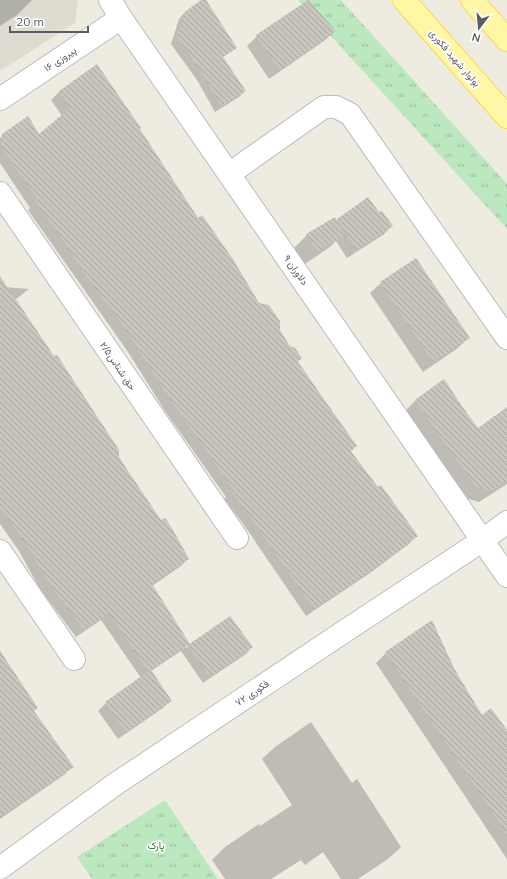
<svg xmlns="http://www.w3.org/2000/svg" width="507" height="879" viewBox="0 0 507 879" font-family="Mulish,Vazirmatn,sans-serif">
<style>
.education{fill:#dedcd0}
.park{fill:url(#park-tufts)}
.shadow{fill:#0003}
.building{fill:url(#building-back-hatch)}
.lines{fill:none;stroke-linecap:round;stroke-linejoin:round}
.minor-casing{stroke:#b9bcc2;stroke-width:24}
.major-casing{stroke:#fcd84d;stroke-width:24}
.minor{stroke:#fff;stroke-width:22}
.major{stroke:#fff7a6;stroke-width:22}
.labels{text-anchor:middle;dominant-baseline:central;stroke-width:3.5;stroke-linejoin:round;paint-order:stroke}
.street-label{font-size:10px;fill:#5a5e64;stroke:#fff}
.park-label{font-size:10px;fill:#2e8739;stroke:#fff}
</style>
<defs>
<pattern id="park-tufts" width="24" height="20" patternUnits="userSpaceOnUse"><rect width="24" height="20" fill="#bce8bf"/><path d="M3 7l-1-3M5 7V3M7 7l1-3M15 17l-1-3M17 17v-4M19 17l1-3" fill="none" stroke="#9cbf9f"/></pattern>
<pattern id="building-back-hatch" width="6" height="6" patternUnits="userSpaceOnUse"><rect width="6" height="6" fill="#c9c6be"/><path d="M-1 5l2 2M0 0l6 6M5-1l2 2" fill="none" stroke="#a6a49e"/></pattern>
</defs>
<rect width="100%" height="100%" fill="#eeece1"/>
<path class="education" d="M 0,0 L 78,0 L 75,23 L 0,71 Z"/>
<path class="park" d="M 298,0 L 341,0 L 507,184 L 507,229 Z
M 165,800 L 218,879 L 92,879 L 77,857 Z"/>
<path class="shadow" d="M 0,0 L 32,0 L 17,15 L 0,26 Z
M 203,0 L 204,0 L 235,47 L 222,58 L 245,91 L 239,97 L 215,112 L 197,80 L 171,44 L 179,19 L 185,12 Z
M 335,31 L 324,41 L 269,79 L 247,46 L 257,36 Z
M 97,66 L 198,220 L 279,331 L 297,362 L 356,446 L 350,452 L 416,536 L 409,544 L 370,573 L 306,616 L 244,525 L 224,499 L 226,497 L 165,411 L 128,352 L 28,210 L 30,208 L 0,163 L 0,138 L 3,135 L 39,136 L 62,116 L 51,100 L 59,92 Z
M 368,198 L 378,214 L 392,226 L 383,235 L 347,258 L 336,241 L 330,247 L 305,264 L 294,248 L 307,235 L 334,218 L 336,221 Z
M 0,280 L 4,287 L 29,289 L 15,300 L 129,475 L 188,559 L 181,566 L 152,586 L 185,647 L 186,648 L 230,618 L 252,647 L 246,654 L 203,683 L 181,651 L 151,671 L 170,701 L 163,708 L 118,739 L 98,711 L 106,703 L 141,678 L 101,620 L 76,637 L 40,589 L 19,551 L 0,524 Z
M 381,283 L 468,338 L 458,348 L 423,372 L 370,293 Z
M 443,380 L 478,429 L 507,409 L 507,484 L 479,502 L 465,498 L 404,412 L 416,400 Z
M 0,651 L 37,708 L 33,712 L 72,767 L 64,775 L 0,819 Z
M 386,653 L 454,670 L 482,716 L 507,732 L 507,859 L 376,663 Z
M 311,722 L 352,783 L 357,779 L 401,847 L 388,859 L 358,879 L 341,879 L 323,852 L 305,865 L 301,860 L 271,879 L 225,879 L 212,860 L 225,847 L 259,824 L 260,826 L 292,805 L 262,759 L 275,747 Z"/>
<path class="building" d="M 201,0 L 206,0 L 237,48 L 223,57 L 246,91 L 221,106 L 203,74 L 177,37 L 185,12 Z
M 308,0 L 309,0 L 336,31 L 280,70 L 256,35 Z
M 97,64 L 141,128 L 140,129 L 198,218 L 202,215 L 233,259 L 259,303 L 269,305 L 280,321 L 280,330 L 290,346 L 295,348 L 302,358 L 298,362 L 357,446 L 350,450 L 378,487 L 381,485 L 418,536 L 379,565 L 314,609 L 251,518 L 231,491 L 233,489 L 173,403 L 116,315 L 94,287 L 56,230 L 35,201 L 38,200 L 1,145 L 2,134 L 28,116 L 39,134 L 70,108 L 59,91 Z
M 368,197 L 379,212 L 382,211 L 393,226 L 356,250 L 337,219 Z
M 335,217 L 344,235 L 318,252 L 306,234 Z
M 416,258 L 470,338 L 433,362 L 380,282 Z
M 0,276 L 54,356 L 57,355 L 119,450 L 119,457 L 130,474 L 161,520 L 165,518 L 173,530 L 189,559 L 152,584 L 190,644 L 151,670 L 172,701 L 126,732 L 105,702 L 150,670 L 148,671 L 109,613 L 84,630 L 48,581 L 26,544 L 0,507 Z
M 444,379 L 466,412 L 478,428 L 507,407 L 507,481 L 492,491 L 477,487 L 437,433 L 416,399 Z
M 230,616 L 253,647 L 210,677 L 188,645 Z
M 432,620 L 455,670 L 482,715 L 491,708 L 507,730 L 507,834 L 385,652 Z
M 0,651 L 38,708 L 34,711 L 74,767 L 0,817 Z"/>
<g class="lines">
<defs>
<path id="minor" d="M 110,0 L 121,18 L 507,576
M 0,99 L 121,18
M 229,174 L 324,107 L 336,107 L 350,114 L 507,338
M 0,193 L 237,538
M 0,551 L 74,659
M 0,868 L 114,785 L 348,629 L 483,540 L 507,522"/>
<path id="major" d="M 404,0 L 507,117
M 472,0 L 507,40"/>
</defs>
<use href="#minor" class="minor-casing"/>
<use href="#major" class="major-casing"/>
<use href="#minor" class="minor"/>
<use href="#major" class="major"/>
</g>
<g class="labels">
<g class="street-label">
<text transform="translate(455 58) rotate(49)">بولوار شهید فکوری</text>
<text transform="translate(60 59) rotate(-34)">پیروزی ۱۶</text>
<text transform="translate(296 270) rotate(55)">دلاوران ۹</text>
<text transform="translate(118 366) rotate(56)">حق شناس۲/۵</text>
<text transform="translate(252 693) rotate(-34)">فکوری ۷۲</text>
</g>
<g class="park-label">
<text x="156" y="845">پارک</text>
</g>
</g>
<g transform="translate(479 28) rotate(196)" stroke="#ffffff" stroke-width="3" paint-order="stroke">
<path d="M0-3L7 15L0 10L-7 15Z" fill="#5a5e64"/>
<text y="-6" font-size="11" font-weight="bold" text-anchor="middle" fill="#5a5e64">N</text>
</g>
<path d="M10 26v6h78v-6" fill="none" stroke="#5a5e64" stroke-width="2"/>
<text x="16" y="26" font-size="12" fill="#5a5e64" stroke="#ffffff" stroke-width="3" paint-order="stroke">20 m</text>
</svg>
